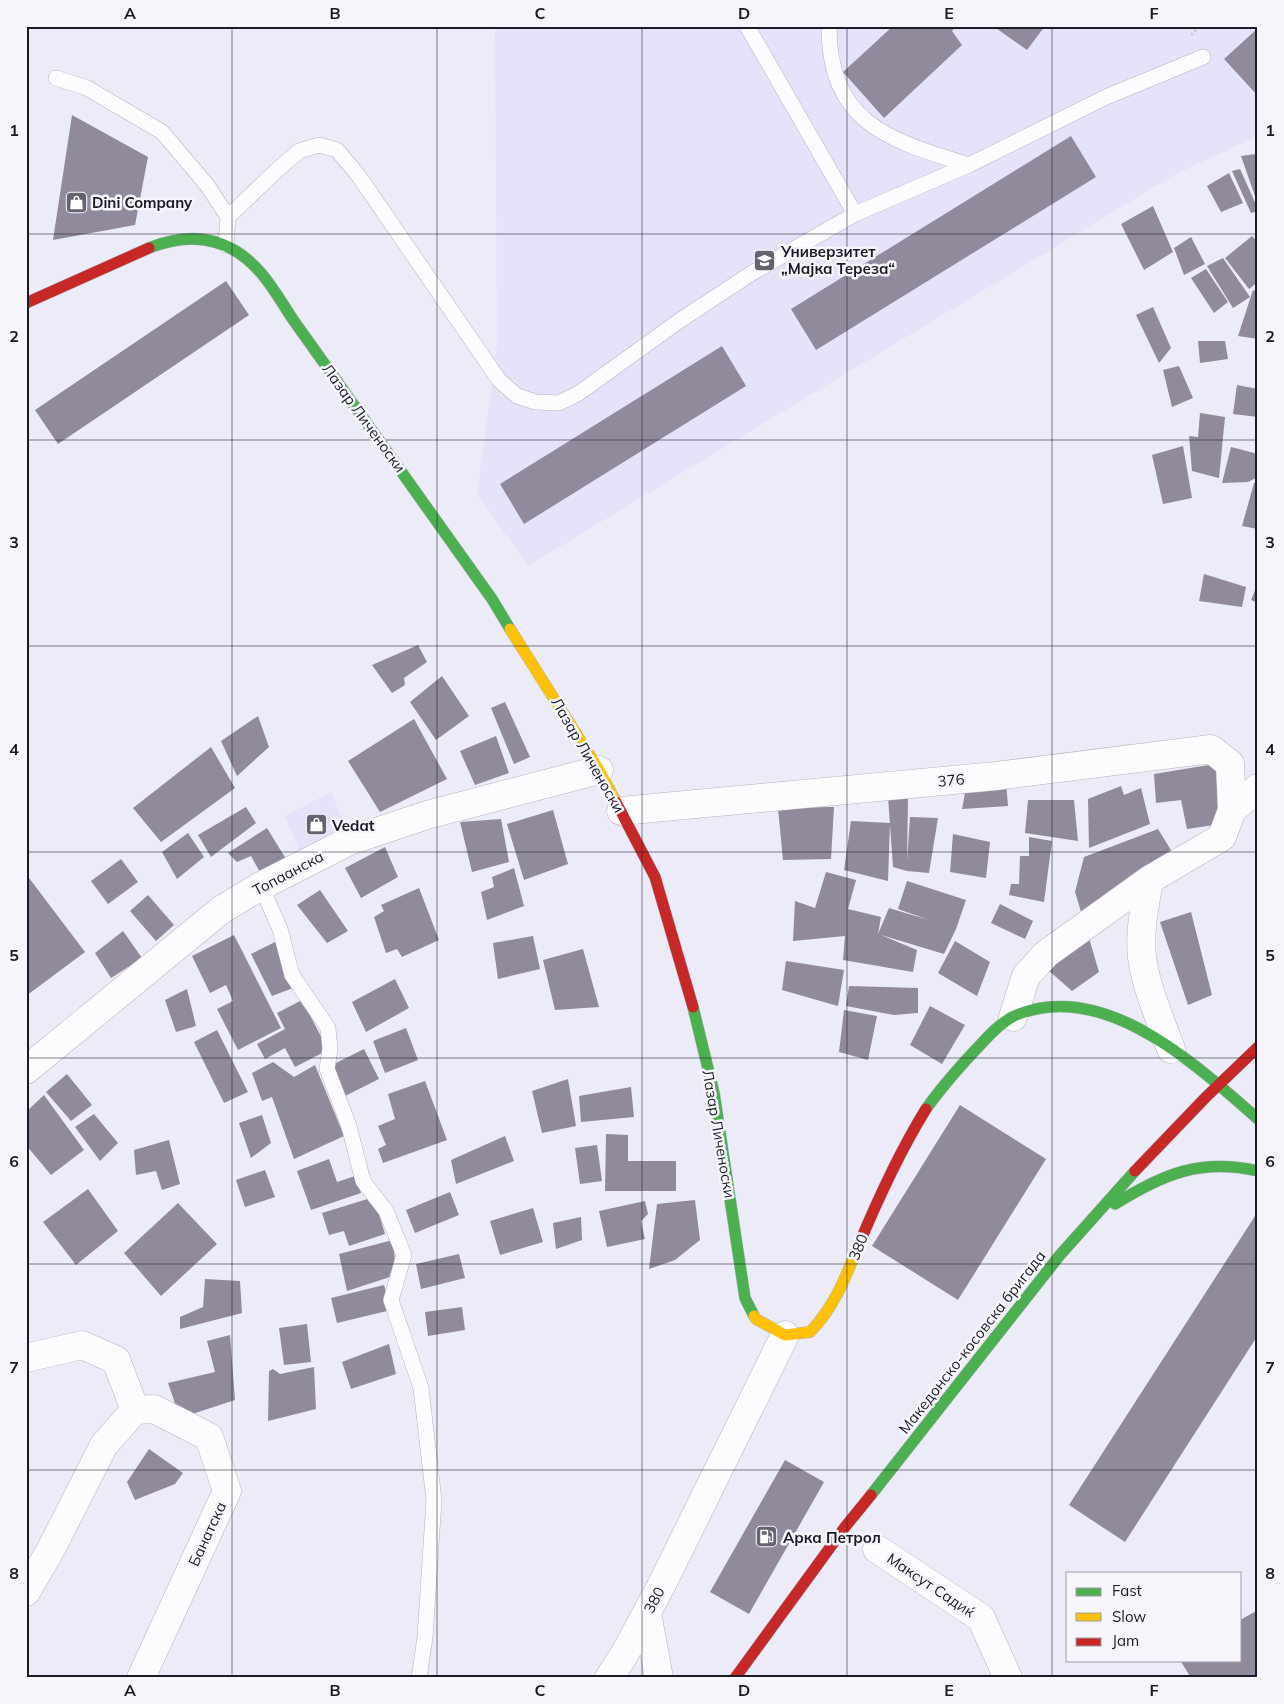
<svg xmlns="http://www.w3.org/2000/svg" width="1284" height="1704" viewBox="0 0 1284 1704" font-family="Mulish,sans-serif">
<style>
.built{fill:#e5e3fa}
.building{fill:#91899c}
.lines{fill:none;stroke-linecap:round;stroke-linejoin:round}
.lane-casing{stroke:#b5b4bf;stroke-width:16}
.street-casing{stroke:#b5b4bf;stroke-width:29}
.fast-casing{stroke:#b5b4bf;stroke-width:12}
.slow-casing{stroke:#b5b4bf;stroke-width:12}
.jam-casing{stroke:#b5b4bf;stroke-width:12}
.path{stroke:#cdccd1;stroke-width:3;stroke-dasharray:2.5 2.5;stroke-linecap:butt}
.lane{stroke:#fcfcfe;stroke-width:15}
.street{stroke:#fcfcfe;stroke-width:28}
.fast{stroke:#4caf50;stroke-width:11}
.slow{stroke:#ffc107;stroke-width:11}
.jam{stroke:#c62828;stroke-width:11}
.grid{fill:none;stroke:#1b1a25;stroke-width:1;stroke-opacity:0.55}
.labels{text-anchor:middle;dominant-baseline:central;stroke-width:5;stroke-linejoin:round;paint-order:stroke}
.poi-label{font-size:15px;font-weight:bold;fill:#1b1a25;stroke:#f5f5fb;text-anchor:start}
.street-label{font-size:15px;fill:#1b1a25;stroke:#f5f5fb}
.neatline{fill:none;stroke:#1b1a25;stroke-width:2}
.grid-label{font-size:16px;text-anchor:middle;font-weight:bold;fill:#1b1a25}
</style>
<rect width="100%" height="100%" fill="#ecebf8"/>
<path class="built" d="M 495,26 L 1258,26 L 1258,136 L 1174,175 L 528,566 L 477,494 L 497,345 Z
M 331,792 L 347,833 L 302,857 L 285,816 Z"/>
<path class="building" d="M 893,26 L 956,26 L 952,31 L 962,45 L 884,118 L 843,72 Z
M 993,26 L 1045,26 L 1027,50 Z
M 1258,28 L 1258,96 L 1224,59 Z
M 72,115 L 148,157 L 135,225 L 53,240 Z
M 1071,136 L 1096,177 L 816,350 L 791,309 Z
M 1256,154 L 1258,198 L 1256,199 L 1241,156 Z
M 1240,169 L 1258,209 L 1258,211 L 1251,213 L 1232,171 Z
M 1229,173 L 1243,203 L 1221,212 L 1207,186 Z
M 1153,206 L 1173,252 L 1144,270 L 1121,224 Z
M 1252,236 L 1258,242 L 1258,282 L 1249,289 L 1225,258 Z
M 1191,237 L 1205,264 L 1184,275 L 1174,248 Z
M 1223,258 L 1250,297 L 1233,308 L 1207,266 Z
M 1206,269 L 1228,302 L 1214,313 L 1191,278 Z
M 226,281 L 249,315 L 58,444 L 35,410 Z
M 1253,290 L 1258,292 L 1258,339 L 1238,336 Z
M 1153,307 L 1171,348 L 1159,363 L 1136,315 Z
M 1198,341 L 1225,341 L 1228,359 L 1200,363 Z
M 722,346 L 746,386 L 524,524 L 500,484 Z
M 1179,366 L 1193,398 L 1172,407 L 1163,370 Z
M 1237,385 L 1258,389 L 1258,417 L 1233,414 Z
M 1200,413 L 1225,417 L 1219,478 L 1192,471 L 1189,436 L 1198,437 Z
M 1183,446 L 1192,498 L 1163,504 L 1152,455 Z
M 1231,447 L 1258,454 L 1258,477 L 1248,482 L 1222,483 Z
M 1254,483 L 1258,483 L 1258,529 L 1242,526 Z
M 1204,574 L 1246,587 L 1242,607 L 1199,601 Z
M 1258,583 L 1258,603 L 1251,600 Z
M 418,645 L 427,662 L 404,678 L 405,685 L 392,693 L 372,665 Z
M 442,676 L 469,716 L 436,740 L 410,702 Z
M 505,702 L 530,757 L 514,764 L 491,708 Z
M 258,716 L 269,747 L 237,776 L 221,741 Z
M 414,719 L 447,779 L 380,812 L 348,761 Z
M 496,736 L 509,773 L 475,785 L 460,751 Z
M 211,747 L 235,788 L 161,842 L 133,808 Z
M 1221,763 L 1221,824 L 1187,829 L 1181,800 L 1156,803 L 1154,774 Z
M 1006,783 L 1008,806 L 962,809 L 966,788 Z
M 1121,786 L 1124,795 L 1141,788 L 1150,824 L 1089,848 L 1088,799 Z
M 888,797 L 908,798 L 907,861 L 910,817 L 938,818 L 929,873 L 907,871 L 893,867 Z
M 1028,800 L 1074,800 L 1078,841 L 1025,833 Z
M 246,807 L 256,823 L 211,857 L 198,835 Z
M 834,807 L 831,859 L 783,860 L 778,808 Z
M 553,810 L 568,864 L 524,880 L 507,824 Z
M 501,819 L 509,862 L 472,872 L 460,822 Z
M 851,821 L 890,823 L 888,881 L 844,870 Z
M 267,828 L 286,859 L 261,874 L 251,856 L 237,862 L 228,853 Z
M 1158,829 L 1174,855 L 1082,915 L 1075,892 L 1084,857 Z
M 188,833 L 204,857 L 177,879 L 162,852 Z
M 953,834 L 990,842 L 986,878 L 950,872 Z
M 1029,837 L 1052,841 L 1044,902 L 1009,895 L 1011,884 L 1019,884 L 1020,856 L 1029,856 Z
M 385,847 L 398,877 L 361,898 L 345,868 Z
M 121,859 L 138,882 L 108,904 L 91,881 Z
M 514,868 L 524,906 L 487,920 L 481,892 L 494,887 L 492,877 Z
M 826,872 L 856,880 L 848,909 L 881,917 L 878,934 L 889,908 L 929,920 L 898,909 L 907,881 L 966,900 L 956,929 L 944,954 L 881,935 L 917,950 L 913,972 L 843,960 L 845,936 L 793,941 L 795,901 L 815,908 Z
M 26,874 L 85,952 L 26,996 Z
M 419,888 L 439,940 L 402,957 L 397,949 L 386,953 L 374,917 L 384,911 L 381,905 Z
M 320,890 L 348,931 L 327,943 L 297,905 Z
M 148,895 L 174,925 L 156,941 L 130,911 Z
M 1000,904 L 1033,921 L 1025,939 L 991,923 Z
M 1191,912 L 1212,995 L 1188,1005 L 1160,922 Z
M 123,931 L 142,958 L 111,978 L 95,953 Z
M 234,935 L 281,1028 L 238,1050 L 217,1009 L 233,1001 L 226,985 L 210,993 L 192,956 Z
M 533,936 L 540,969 L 498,979 L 493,943 Z
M 1089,938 L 1099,972 L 1072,991 L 1048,970 Z
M 955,941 L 990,962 L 977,996 L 938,973 Z
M 275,942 L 293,988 L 272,996 L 251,954 Z
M 583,949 L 599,1007 L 555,1010 L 543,960 Z
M 786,961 L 844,970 L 838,1006 L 782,990 Z
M 395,979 L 409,1008 L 366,1032 L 352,1002 Z
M 849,986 L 918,988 L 918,1013 L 894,1015 L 846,1006 Z
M 187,989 L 196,1026 L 176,1032 L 165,1000 Z
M 302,1000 L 328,1050 L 295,1067 L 285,1048 L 265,1059 L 257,1044 L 285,1029 L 277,1013 Z
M 930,1006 L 965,1025 L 942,1064 L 910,1045 Z
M 844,1010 L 877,1016 L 868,1060 L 839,1052 Z
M 406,1028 L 418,1060 L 385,1073 L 373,1041 Z
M 217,1030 L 248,1092 L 224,1103 L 194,1042 Z
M 364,1049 L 379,1079 L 345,1096 L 330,1066 Z
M 273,1062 L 294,1077 L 315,1065 L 344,1136 L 294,1159 L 272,1097 L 262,1101 L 252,1073 Z
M 67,1074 L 92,1105 L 71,1121 L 46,1092 Z
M 568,1079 L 576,1126 L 542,1133 L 532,1091 Z
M 425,1081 L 447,1140 L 383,1163 L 378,1149 L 386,1145 L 378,1126 L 395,1119 L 388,1094 Z
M 631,1087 L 634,1117 L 581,1122 L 579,1096 Z
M 44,1095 L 84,1150 L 51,1175 L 26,1145 L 26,1112 Z
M 960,1105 L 1046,1159 L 958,1300 L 872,1246 Z
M 94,1114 L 118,1143 L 100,1161 L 75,1127 Z
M 262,1115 L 271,1143 L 251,1158 L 239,1123 Z
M 606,1134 L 628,1135 L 628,1161 L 676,1161 L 676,1191 L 605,1191 Z
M 505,1136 L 514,1161 L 456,1184 L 451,1160 Z
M 169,1140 L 180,1184 L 162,1190 L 156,1171 L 136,1175 L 134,1150 Z
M 597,1145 L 602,1181 L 580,1184 L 575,1148 Z
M 329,1159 L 337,1182 L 355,1176 L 361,1193 L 311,1210 L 297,1171 Z
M 265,1170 L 275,1197 L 245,1207 L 236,1180 Z
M 88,1189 L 118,1231 L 76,1265 L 43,1222 Z
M 450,1192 L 459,1215 L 415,1233 L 406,1210 Z
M 374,1197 L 385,1234 L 349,1246 L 344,1231 L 329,1235 L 322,1213 Z
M 695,1200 L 700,1240 L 675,1260 L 649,1269 L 657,1204 Z
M 645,1201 L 648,1214 L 641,1221 L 645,1239 L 607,1247 L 599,1211 Z
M 178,1203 L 217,1244 L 161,1296 L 124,1253 Z
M 533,1208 L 543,1242 L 500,1255 L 490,1221 Z
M 1255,1216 L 1258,1218 L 1258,1335 L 1125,1542 L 1069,1505 Z
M 581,1217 L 582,1240 L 556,1249 L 553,1223 Z
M 393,1240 L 396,1275 L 347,1291 L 339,1254 Z
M 459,1254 L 465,1278 L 421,1289 L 416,1264 Z
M 205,1279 L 240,1281 L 242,1313 L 180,1329 L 180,1317 L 203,1307 Z
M 384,1285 L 391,1310 L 337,1323 L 331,1298 Z
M 462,1307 L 465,1330 L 428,1336 L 425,1312 Z
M 307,1324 L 311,1362 L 284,1365 L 279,1328 Z
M 230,1335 L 235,1400 L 180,1418 L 168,1383 L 215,1372 L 207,1341 Z
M 389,1344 L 396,1374 L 351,1389 L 342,1362 Z
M 314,1367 L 316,1409 L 268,1421 L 269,1371 L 273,1369 L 280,1374 Z
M 149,1449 L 183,1473 L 175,1484 L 135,1500 L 127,1482 Z
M 785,1460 L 824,1482 L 749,1614 L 710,1592 Z
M 1258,1610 L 1258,1678 L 1191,1678 L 1180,1660 L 1240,1660 L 1240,1620 Z"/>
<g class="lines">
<defs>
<path id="lane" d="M 747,26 L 855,214
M 829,26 C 829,124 889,140 969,165
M 56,78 L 87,88 L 162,132 L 207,185 L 228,217 L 226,245
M 228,217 L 277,170 L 299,151 L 319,145 L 337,150 L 358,175 L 499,380 L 517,396 L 536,402 L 559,403 L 579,393 L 679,321 L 752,273 L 855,214 L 969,165 L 1106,97 L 1203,57
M 261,886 L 280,929 L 292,975 L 328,1028 L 330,1049 L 327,1069 L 349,1126 L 363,1181 L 386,1211 L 404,1255 L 391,1300 L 421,1388 L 434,1500 L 425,1637 L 419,1678"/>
<path id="street" d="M 621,811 L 996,776 L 1211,749 L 1230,764 L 1232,810
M 1149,880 C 1145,905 1139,932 1142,957 C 1146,988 1160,1019 1171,1049
M 1013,1017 L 1026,976 L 1046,954 L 1149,880 L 1222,837 L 1232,810 L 1258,788
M 26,1070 L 221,910 L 261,886 L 349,841 L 427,815 L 599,770
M 26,1358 L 82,1345 L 116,1360 L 135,1410
M 877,1549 L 981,1618 L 1008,1678
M 26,1592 L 50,1551 L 104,1445 L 135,1410 L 154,1409 L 209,1437 L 227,1491 L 141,1678
M 647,1613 L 659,1678
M 609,1678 L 624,1655 L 661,1586 L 785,1335"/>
<path id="fast" d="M 149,248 C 192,231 230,237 261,273 C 274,288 283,305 294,321 L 492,599 L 510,629
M 693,1007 L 714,1093 L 745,1298 L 754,1316
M 926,1109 C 943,1085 962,1064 982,1043 C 991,1033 1002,1022 1014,1016 C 1103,977 1196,1065 1258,1119
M 1115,1204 C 1163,1174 1201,1158 1258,1171
M 871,1495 L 1060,1255 L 1135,1171"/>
<path id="slow" d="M 510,629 L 599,770 L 616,802
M 754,1316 L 756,1319 L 785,1335 L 810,1332 C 833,1309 845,1279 857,1249"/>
<path id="jam" d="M 26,303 L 149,248
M 616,802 L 655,877 L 693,1007
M 1135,1171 L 1206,1097 L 1258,1047
M 857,1249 C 877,1201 898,1154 926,1109
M 735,1678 L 845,1527 L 871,1495"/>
</defs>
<use href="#lane" class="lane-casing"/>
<use href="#street" class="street-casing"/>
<use href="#fast" class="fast-casing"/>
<use href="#slow" class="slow-casing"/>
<use href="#jam" class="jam-casing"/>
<path class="path" d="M 1191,35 L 1200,26"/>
<use href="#lane" class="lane"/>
<use href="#street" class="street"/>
<use href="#fast" class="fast"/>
<use href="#slow" class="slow"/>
<use href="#jam" class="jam"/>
</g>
<path class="grid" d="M 232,26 L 232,1678M 437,26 L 437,1678M 642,26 L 642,1678M 847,26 L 847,1678M 1052,26 L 1052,1678M 26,234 L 1258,234M 26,440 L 1258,440M 26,646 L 1258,646M 26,852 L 1258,852M 26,1058 L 1258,1058M 26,1264 L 1258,1264M 26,1470 L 1258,1470"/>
<defs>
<symbol id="shop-square" viewBox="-11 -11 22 22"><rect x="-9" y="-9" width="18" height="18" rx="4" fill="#64636f" stroke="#f5f5fb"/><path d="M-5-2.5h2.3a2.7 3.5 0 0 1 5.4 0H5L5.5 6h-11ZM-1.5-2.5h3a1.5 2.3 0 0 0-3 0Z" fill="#fff"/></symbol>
<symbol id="university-square" viewBox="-11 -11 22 22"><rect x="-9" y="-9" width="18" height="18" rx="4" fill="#64636f" stroke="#f5f5fb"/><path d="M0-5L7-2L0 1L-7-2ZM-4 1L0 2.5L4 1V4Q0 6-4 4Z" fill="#fff"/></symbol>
<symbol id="fuel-square" viewBox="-11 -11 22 22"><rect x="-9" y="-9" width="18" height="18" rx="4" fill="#64636f" stroke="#f5f5fb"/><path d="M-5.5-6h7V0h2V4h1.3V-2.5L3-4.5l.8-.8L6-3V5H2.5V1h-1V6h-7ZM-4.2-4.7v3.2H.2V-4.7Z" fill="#fff"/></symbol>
</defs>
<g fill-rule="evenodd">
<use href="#shop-square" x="64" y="190" width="25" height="25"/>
<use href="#university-square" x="752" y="248" width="25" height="25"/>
<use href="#shop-square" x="304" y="812" width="25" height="25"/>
<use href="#fuel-square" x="754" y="1524" width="25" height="25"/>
</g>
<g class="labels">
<g class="poi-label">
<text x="92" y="202">Dini Company</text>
<text x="781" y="251">Универзитет<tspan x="781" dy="17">„Мајка Тереза“</tspan></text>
<text x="332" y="825">Vedat</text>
<text x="783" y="1537">Арка Петрол</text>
</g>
<g class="street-label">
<text transform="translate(364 418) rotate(54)">Лазар Личеноски</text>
<text transform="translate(588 755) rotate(60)">Лазар Личеноски</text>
<text transform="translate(951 780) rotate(-5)">376</text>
<text transform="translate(288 873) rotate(-28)">Топаанска</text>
<text transform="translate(719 1134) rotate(80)">Лазар Личеноски</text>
<text transform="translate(858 1247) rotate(-68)">380</text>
<text transform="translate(972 1342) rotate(-52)">Македонско-косовска бригада</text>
<text transform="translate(207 1534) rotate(-65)">Банатска</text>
<text transform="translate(931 1585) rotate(34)">Максут Садиќ</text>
<text transform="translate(654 1600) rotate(-62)">380</text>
</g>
</g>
<rect width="1284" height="1704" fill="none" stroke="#f5f5fb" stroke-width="55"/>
<rect x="1066" y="1572" width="175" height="90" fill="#f5f5fb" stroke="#9e9da5"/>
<rect x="1076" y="1588" width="25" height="8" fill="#4caf50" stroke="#9e9da5"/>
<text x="1112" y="1596" font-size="15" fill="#1b1a25">Fast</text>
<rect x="1076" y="1613" width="25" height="8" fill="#ffc107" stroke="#9e9da5"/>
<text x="1112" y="1622" font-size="15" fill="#1b1a25">Slow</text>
<rect x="1076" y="1638" width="25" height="8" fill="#c62828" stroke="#9e9da5"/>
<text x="1112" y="1646" font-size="15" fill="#1b1a25">Jam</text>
<rect x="28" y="28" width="1228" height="1648" class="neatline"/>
<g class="grid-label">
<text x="130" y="19">A</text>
<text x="335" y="19">B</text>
<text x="540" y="19">C</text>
<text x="744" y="19">D</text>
<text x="949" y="19">E</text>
<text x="1154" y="19">F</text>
<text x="14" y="136">1</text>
<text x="1270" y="136">1</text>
<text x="14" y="342">2</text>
<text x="1270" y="342">2</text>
<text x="14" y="548">3</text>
<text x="1270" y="548">3</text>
<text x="14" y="755">4</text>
<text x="1270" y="755">4</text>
<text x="14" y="961">5</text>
<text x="1270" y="961">5</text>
<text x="14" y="1167">6</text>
<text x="1270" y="1167">6</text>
<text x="14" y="1373">7</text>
<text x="1270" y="1373">7</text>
<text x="14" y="1579">8</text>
<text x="1270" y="1579">8</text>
<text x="130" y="1696">A</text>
<text x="335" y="1696">B</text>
<text x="540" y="1696">C</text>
<text x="744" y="1696">D</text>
<text x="949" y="1696">E</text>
<text x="1154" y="1696">F</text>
</g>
</svg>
